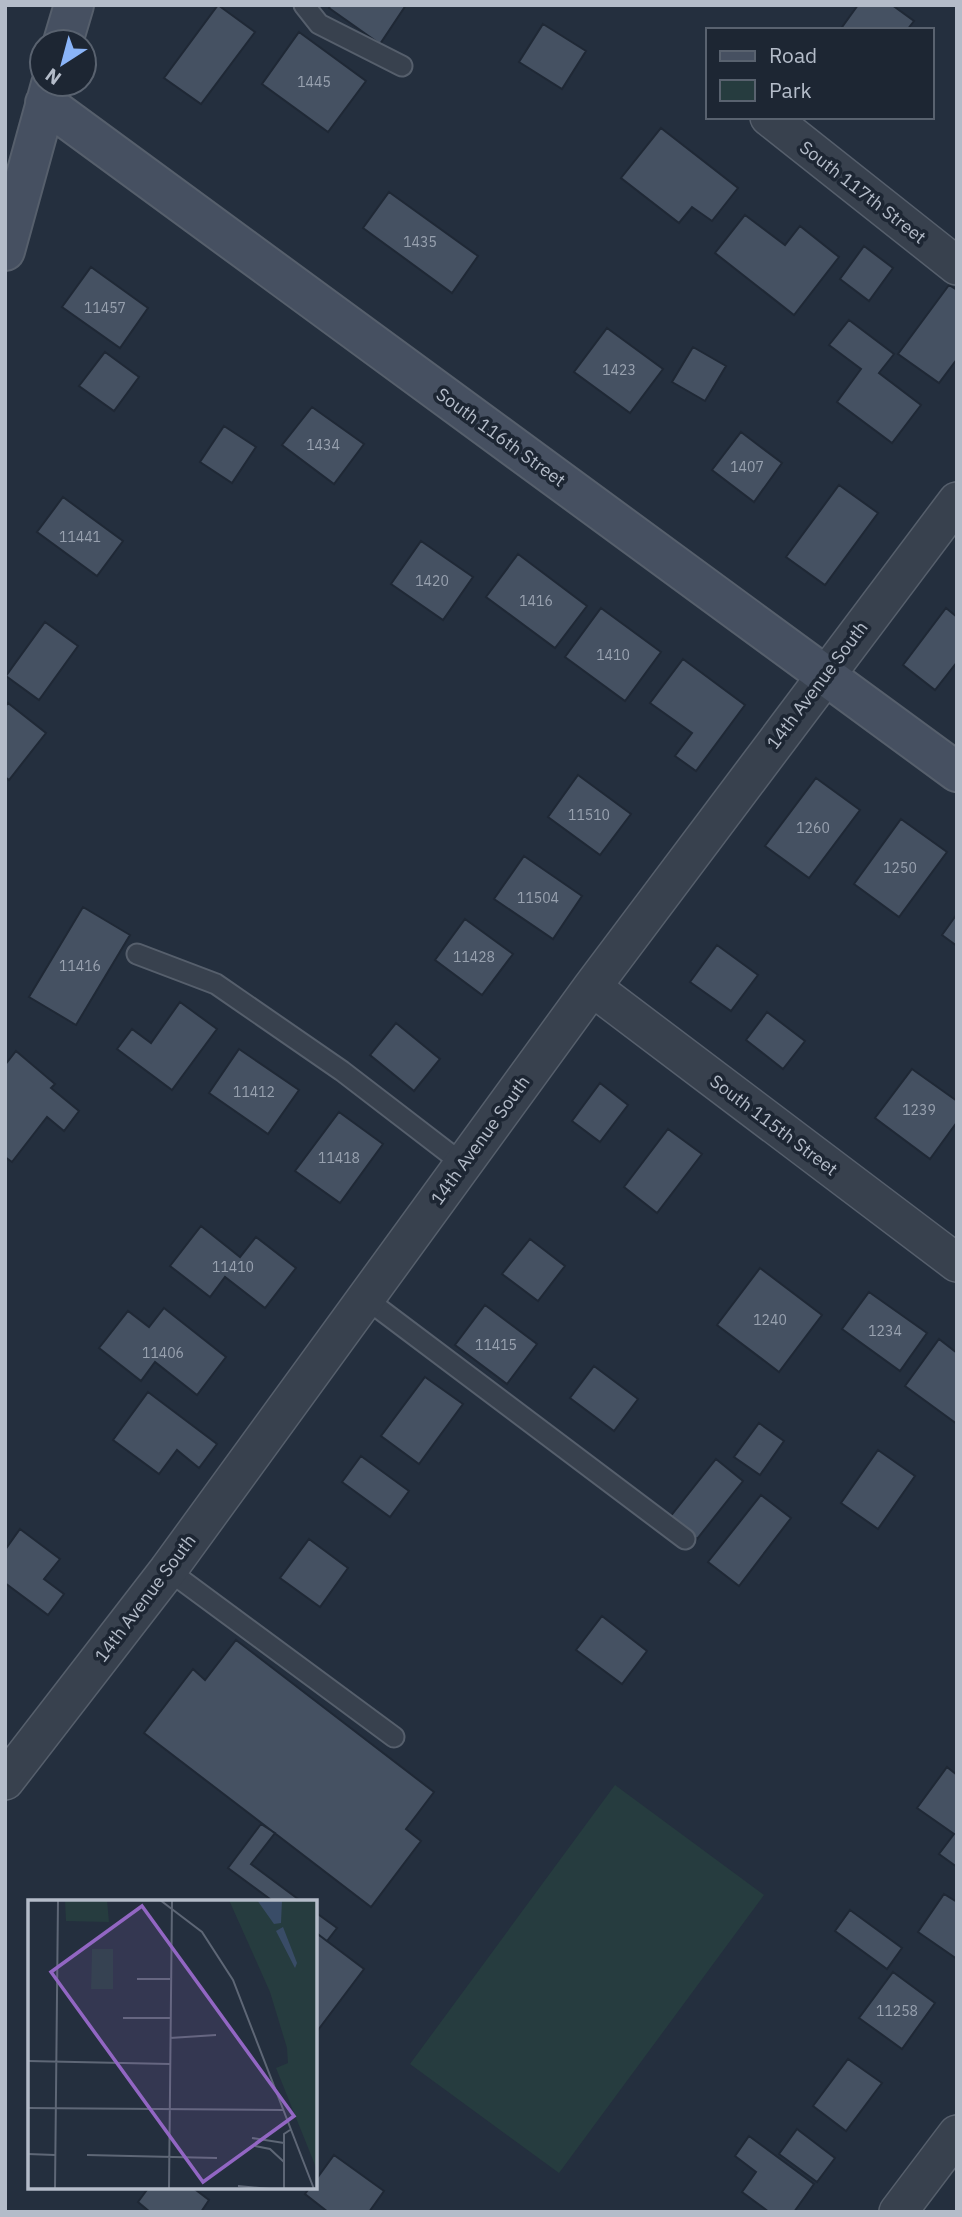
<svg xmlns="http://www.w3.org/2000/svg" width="962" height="2217" viewBox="0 0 962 2217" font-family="'IBM Plex Sans',sans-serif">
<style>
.green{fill:#263c3f}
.building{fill:#455162;stroke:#1f2835;stroke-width:2}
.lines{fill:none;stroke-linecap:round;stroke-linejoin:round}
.lane-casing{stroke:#565f6c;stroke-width:23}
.street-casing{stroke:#565f6c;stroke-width:40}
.secondary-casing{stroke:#565f6c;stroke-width:42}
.lane{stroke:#38414e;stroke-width:19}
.street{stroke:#38414e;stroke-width:37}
.secondary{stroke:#465061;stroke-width:38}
.labels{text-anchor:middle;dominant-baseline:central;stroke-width:7;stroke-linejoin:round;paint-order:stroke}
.number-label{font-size:14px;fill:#98a1af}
.street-label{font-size:18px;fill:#b4bcc9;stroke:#1d2633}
.inset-road{fill:none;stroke:#5e6776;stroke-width:2}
.view{fill:#9266c3;fill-opacity:0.15;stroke:#9266c3;stroke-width:3.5}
.inset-edge{fill:none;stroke:#b4bcc9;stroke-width:3.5}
</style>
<rect width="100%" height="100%" fill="#242f3e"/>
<path class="green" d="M 615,1785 L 764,1895 L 559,2173 L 410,2064 Z"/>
<path class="building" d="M 218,5 L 255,32 L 201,104 L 164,78 Z
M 331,5 L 406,5 L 380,44 L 329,8 Z
M 858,5 L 892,5 L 914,21 L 907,30 L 840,30 Z
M 543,24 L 586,51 L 562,89 L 519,62 Z
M 299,32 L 366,81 L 328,132 L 262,84 Z
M 661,128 L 738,188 L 712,221 L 692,207 L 679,223 L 621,178 Z
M 389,192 L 478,256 L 452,293 L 363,228 Z
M 745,215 L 785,245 L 800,226 L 839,257 L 794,315 L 715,253 Z
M 864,246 L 893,268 L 869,301 L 840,279 Z
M 91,267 L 148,308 L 120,348 L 62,307 Z
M 949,285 L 957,290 L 957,359 L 939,383 L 898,354 Z
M 849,320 L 894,354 L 879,373 L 921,405 L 892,443 L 837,402 L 861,369 L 829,345 Z
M 607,328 L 663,369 L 630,413 L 574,372 Z
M 693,347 L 726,366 L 705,401 L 672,382 Z
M 105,352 L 139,377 L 114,411 L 79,386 Z
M 312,407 L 364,444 L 334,484 L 282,445 Z
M 224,426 L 256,447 L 232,483 L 200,462 Z
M 741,432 L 782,463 L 754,502 L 712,470 Z
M 839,485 L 878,513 L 825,585 L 786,557 Z
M 63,497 L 123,541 L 97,576 L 37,532 Z
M 421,541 L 473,577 L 443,620 L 391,584 Z
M 518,554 L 587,606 L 555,648 L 486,597 Z
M 601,608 L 661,652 L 625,701 L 565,657 Z
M 946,608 L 957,617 L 957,662 L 935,690 L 903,665 Z
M 45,622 L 78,646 L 39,700 L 6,676 Z
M 683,659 L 745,705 L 696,771 L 675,756 L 692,733 L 650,703 Z
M 8,703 L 46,733 L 9,780 L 5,777 L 5,707 Z
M 578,775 L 631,814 L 600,855 L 548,817 Z
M 816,778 L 860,810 L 809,878 L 765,846 Z
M 901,819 L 947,852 L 899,917 L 854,884 Z
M 524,856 L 582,896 L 553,939 L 494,899 Z
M 83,907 L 130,935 L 76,1025 L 29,997 Z
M 957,914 L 957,946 L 942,935 Z
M 465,919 L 513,954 L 482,995 L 435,960 Z
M 717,945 L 758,975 L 731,1011 L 690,982 Z
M 180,1002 L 217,1029 L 172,1090 L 117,1049 L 132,1029 L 151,1043 Z
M 767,1012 L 805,1041 L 783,1069 L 746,1040 Z
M 396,1023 L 440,1059 L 414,1091 L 370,1055 Z
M 239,1049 L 299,1090 L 268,1134 L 209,1093 Z
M 16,1051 L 55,1084 L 51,1088 L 79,1111 L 64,1131 L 47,1117 L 12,1162 L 5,1157 L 5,1065 Z
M 912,1069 L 957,1101 L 957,1122 L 930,1159 L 875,1118 Z
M 600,1083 L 628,1105 L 600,1142 L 572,1121 Z
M 339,1112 L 383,1144 L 340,1203 L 295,1171 Z
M 668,1129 L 702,1154 L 657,1213 L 624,1187 Z
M 201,1226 L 240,1257 L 256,1237 L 296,1268 L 265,1308 L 225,1277 L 210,1297 L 170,1266 Z
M 530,1239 L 565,1266 L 538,1301 L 502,1274 Z
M 760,1268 L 822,1315 L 779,1372 L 717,1325 Z
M 869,1292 L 927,1333 L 900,1371 L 842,1329 Z
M 485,1305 L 537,1344 L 507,1384 L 455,1345 Z
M 164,1308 L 226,1357 L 197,1395 L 155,1362 L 141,1381 L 99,1348 L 128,1311 L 149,1327 Z
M 939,1339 L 957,1353 L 957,1424 L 905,1386 Z
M 594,1366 L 638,1399 L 614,1431 L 570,1398 Z
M 425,1377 L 463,1404 L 419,1464 L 381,1436 Z
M 148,1392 L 217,1444 L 199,1468 L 177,1450 L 159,1474 L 113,1440 Z
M 759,1423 L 784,1441 L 760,1475 L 734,1457 Z
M 878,1450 L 915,1476 L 878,1529 L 841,1503 Z
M 361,1456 L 409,1491 L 390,1517 L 342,1482 Z
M 716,1459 L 743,1481 L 697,1539 L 670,1517 Z
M 761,1495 L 791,1518 L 739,1586 L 708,1562 Z
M 20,1529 L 60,1559 L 44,1579 L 64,1594 L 48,1615 L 5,1583 L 5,1550 Z
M 309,1539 L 348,1568 L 320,1607 L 280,1578 Z
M 602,1616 L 647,1651 L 622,1684 L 576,1650 Z
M 236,1640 L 434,1792 L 406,1829 L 421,1841 L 371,1907 L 144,1733 L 193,1669 L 205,1680 Z
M 947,1767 L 957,1775 L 957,1867 L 939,1854 L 954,1834 L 917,1808 Z
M 261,1824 L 275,1833 L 251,1864 L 302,1902 L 274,1902 L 228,1868 Z
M 944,1894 L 957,1902 L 957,1959 L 918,1932 Z
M 850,1910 L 902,1948 L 887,1969 L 835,1931 Z
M 315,1912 L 337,1928 L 327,1941 L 315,1932 Z
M 315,1932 L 364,1969 L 315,2034 Z
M 893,1972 L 935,2003 L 902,2049 L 859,2018 Z
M 848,2059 L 882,2083 L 846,2131 L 813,2106 Z
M 797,2129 L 835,2158 L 817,2182 L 779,2154 Z
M 749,2136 L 814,2184 L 794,2212 L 769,2212 L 742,2192 L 756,2172 L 735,2156 Z
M 334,2155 L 384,2191 L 369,2212 L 328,2212 L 305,2194 L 310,2187 L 315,2187 L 315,2181 Z
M 149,2187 L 192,2187 L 209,2200 L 201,2212 L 150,2212 L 138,2202 Z"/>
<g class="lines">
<defs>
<path id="lane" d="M 304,5 L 319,24 L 402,66
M 137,954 L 216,984 L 342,1071 L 463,1164
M 365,1298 L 685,1539
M 168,1570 L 394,1737"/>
<path id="street" d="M 769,117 L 957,266
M 592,987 L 957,1263
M 5,1781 L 168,1570 L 592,987 L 957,501
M 898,2212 L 957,2134"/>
<path id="secondary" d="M 63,42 L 74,5
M 45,103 L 957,772
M 5,251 L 51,84"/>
</defs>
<use href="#lane" class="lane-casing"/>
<use href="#street" class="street-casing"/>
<use href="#secondary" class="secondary-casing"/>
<use href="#lane" class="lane"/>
<use href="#street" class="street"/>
<use href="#secondary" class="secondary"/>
</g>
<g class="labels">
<g class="number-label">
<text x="314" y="82">1445</text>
<text x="420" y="242">1435</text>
<text x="105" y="308">11457</text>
<text x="619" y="370">1423</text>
<text x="323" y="445">1434</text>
<text x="747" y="467">1407</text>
<text x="80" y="537">11441</text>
<text x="432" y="581">1420</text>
<text x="536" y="601">1416</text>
<text x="613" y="655">1410</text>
<text x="589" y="815">11510</text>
<text x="813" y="828">1260</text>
<text x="900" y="868">1250</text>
<text x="538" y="898">11504</text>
<text x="474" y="957">11428</text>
<text x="80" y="966">11416</text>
<text x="254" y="1092">11412</text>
<text x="919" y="1110">1239</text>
<text x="339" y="1158">11418</text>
<text x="233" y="1267">11410</text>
<text x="770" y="1320">1240</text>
<text x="885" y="1331">1234</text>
<text x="496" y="1345">11415</text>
<text x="163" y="1353">11406</text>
<text x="897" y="2011">11258</text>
</g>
<g class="street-label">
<text transform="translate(863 192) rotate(38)">South 117th Street</text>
<text transform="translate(501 437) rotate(36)">South 116th Street</text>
<text transform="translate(817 685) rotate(-53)">14th Avenue South</text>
<text transform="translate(774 1125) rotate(37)">South 115th Street</text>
<text transform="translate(480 1140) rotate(-54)">14th Avenue South</text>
<text transform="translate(145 1598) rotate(-53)">14th Avenue South</text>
</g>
</g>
<g transform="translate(28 1900)">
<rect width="289" height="289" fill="#242f3e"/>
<path d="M 37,0 L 79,0 L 81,22 L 38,21 ZM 201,0 L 289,0 L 289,270 L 248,168 L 260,163 L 259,148 L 242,92 ZM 64,49 L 85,49 L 85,89 L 63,89 Z" fill="#263c3f"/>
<path d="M 229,0 L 254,0 L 253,23 L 246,24 ZM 255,27 L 269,63 L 267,68 L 248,31 Z" fill="#394c67"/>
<path class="inset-road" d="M 132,0 L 174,32 L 205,80 L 286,289M 109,79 L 142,79M 95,118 L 142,118M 142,138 L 188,135M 0,161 L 142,164M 0,208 L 255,210M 224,238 L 256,243M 227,246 L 242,249 L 256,262M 0,254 L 27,255M 59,255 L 189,258M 210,286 L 242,289M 27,289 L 30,0M 141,289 L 144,0M 256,289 L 256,234 L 262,230"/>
<path class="view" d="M 114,6 L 266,216 L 175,282 L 23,72 Z"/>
<rect width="289" height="289" class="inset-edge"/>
</g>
<rect width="962" height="2217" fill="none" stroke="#b4bcc9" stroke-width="14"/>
<rect x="706" y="28" width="228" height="91" fill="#1d2633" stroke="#59626f" stroke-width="2"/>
<rect x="720" y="51" width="35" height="10" fill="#465061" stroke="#59626f" stroke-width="2"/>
<text x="769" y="63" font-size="21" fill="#b4bcc9">Road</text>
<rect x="720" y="80" width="35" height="21" fill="#263c3f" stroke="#59626f" stroke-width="2"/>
<text x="769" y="98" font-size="21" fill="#b4bcc9">Park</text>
<g transform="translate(63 63) rotate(216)"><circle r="33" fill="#1d2633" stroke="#59626f" stroke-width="2"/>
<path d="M0-5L12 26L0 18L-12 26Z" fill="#8ab4f8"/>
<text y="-10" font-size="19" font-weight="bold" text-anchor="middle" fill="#b4bcc9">N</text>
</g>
</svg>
